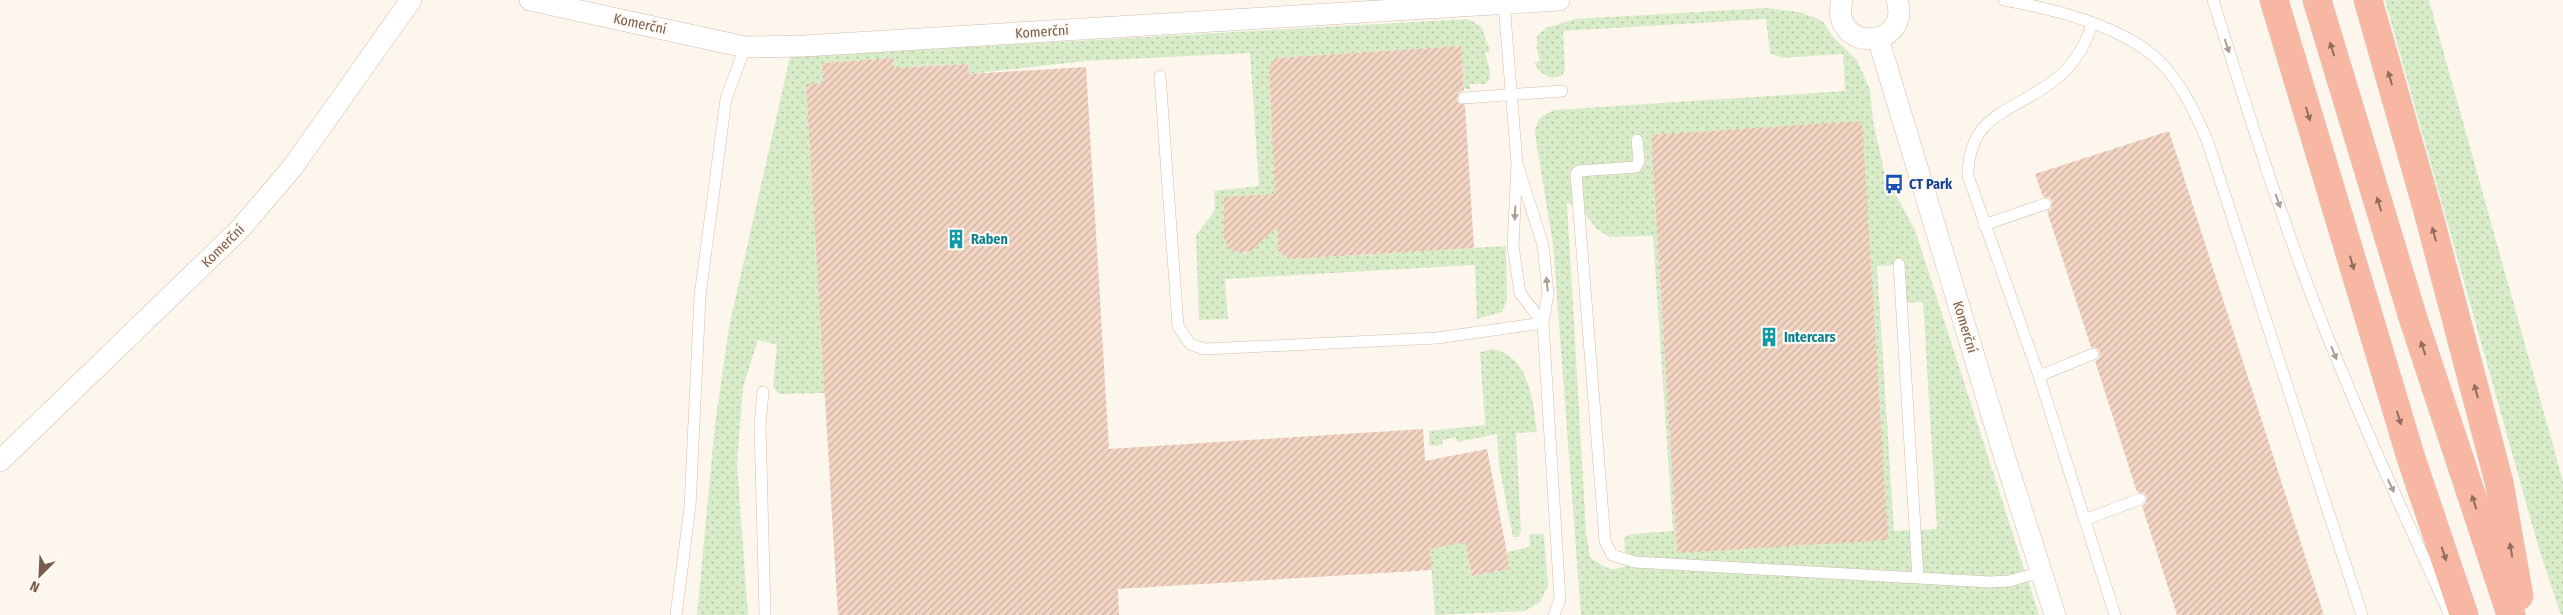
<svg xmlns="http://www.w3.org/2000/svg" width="2563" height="615" viewBox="0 0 2563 615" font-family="'Fira Sans Condensed',sans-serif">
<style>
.grass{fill:url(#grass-dots);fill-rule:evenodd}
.building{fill:url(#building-hatch)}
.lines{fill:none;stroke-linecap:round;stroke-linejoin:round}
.lane-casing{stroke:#d1beb0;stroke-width:12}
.street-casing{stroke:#d1beb0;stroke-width:22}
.highway-casing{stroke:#dad1cd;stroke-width:29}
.lane{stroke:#fff;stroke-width:11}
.street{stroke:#fff;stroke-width:21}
.highway{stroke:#f7b7a3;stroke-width:28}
.oneway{fill:#af9d94}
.oneway2{fill:#936e5e}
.labels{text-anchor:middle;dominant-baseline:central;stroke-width:4.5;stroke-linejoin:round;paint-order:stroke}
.street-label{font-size:14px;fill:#7a5c4d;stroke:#fffaf3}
.transit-label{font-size:14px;font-weight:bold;fill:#164399;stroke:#fffaf3;text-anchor:start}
.culture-label{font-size:14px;font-weight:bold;fill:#0d838f;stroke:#fffaf3;text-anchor:start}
</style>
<defs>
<pattern id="grass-dots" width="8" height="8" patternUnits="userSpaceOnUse" patternTransform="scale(1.25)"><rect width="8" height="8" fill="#d8ecc9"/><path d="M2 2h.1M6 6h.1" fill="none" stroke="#b4c2a5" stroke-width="1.8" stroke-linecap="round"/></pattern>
<pattern id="building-hatch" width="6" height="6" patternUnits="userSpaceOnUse" patternTransform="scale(1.25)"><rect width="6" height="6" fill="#f3d5c3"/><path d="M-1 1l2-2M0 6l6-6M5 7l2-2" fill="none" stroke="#cab0a1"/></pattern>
</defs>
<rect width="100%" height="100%" fill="#fdf6ec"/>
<path class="grass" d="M 2385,0 L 2429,0 L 2563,481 L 2563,615 L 2561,615 L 2539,549 Z
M 1767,8 L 1799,12 L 1814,17 L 1823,22 L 1834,38 L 1857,60 L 1870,90 L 1873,121 L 1885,175 L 1915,230 L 2039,615 L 1581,615 L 1553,244 L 1535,134 C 1536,120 1542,114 1555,110 L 1845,91 L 1843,54 L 1782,58 L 1770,53 L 1766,19 L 1563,31 L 1565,70 L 1562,75 C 1550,82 1540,73 1534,63 L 1540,61 L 1537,51 L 1537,36 L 1546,28 L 1575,19 ZM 1862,122 L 1677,553 L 1651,135 ZM 1567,203 L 1578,205 L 1597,229 L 1609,237 L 1653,236 L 1673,531 L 1633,534 L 1624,537 L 1625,552 L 1635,562 C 1613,572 1610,572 1590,557 L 1586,531 ZM 1899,265 L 1901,303 L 1923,302 L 1937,529 L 1894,531 L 1877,266 Z
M 1468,19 L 1481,26 L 1490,51 L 1485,53 C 1488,64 1494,75 1486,84 L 1470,84 L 1470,90 L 1464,88 L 1461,46 L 1276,58 L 1269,68 L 1278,251 L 1289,259 L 1506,246 L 1507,300 L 1502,312 L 1477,319 L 1475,265 L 1225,279 L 1228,319 L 1199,320 L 1196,235 L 1215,210 L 1214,191 L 1259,186 L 1250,53 L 1085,61 L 969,74 L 968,64 L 910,67 L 894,79 L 893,58 L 822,63 L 823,83 L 806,84 L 825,393 L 779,394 L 773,387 L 777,345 L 758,340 L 743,387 L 737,464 L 748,615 L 697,615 L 715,425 L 729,327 L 790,57 ZM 1224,239 L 1251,251 C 1239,256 1229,252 1224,239 Z
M 1493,349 C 1529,356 1533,401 1537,432 L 1516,433 L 1521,531 L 1519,537 L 1513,537 L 1499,465 L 1497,434 L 1458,442 L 1455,437 L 1443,440 L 1442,445 L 1429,446 L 1429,431 L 1485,425 L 1480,352 Z
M 1529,534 L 1544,534 L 1548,586 L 1540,602 L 1525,611 L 1435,615 L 1430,549 L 1465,542 L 1472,576 L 1510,569 L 1507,552 L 1530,547 Z"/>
<path class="building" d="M 1461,46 L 1464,90 L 1459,92 L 1457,98 L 1458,103 L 1465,105 L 1474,248 L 1289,259 L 1278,251 L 1277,228 L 1251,251 L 1240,253 L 1229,249 L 1224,239 L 1224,197 L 1275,194 L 1269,67 L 1276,58 Z
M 893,58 L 894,68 L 968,64 L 969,74 L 1086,67 L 1109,449 L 1423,429 L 1425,461 L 1487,449 L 1510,569 L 1472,576 L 1465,542 L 1430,549 L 1432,570 L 1118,589 L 1119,615 L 838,615 L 806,84 L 823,83 L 822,63 Z
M 1862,121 L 1888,540 L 1677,553 L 1651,135 Z
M 2169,131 L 2324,615 L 2177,615 L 2142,506 L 2146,503 L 2147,497 L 2144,493 L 2137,492 L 2095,361 L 2099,358 L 2100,352 L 2097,348 L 2091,347 L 2047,211 L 2051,209 L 2052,202 L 2050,198 L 2043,197 L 2035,174 Z"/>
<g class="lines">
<defs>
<path id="lane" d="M 2004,0 C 2054,9 2127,27 2162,64 C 2183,86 2195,113 2207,140 L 2362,615
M 2213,0 C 2247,109 2281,219 2323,325 C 2362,423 2406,519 2450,615
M 1504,3 L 1517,164 L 1513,246 L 1520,293 L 1543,323
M 2092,24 C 2085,46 2075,64 2057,78 C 2017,112 1968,111 1968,176 L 2039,376 L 2115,615
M 1160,76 L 1178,326 L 1190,344 L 1204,349 L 1437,338 L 1543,323
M 1464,98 L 1562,91
M 1637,140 L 1639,161 L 1636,167 L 1579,171 L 1576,174 L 1605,541 L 1612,555 L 1635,562 L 1918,578 L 1899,264
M 1517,164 L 1543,245 L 1548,293 L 1543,323 L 1560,599 L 1554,615
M 1984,225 L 2045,204
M 2039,376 L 2093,354
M 763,392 L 760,425 L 765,615
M 2084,520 L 2140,499
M 1918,578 L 1990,582 L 2009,581 L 2041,572
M 676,615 L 690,507 L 700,296 L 726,99 L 745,47"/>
<path id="street" d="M 530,0 L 745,47 L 804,46 L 1559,0
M 1842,0 C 1829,53 1912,50 1897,0
M 1878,38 L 2004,455 L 2055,615
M 0,461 L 240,229 L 292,168 L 411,0"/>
<path id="highway" d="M 2274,0 L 2411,458 L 2464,615
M 2317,0 L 2413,318 L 2511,615
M 2368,0 L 2427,208 L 2499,482 L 2519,596"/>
</defs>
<use href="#lane" class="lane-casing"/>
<use href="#street" class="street-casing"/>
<use href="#highway" class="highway-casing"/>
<use href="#lane" class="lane"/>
<use href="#street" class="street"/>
<use href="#highway" class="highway"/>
</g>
<defs><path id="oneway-solid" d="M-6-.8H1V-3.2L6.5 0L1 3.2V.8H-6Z" transform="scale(1.25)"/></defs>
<g class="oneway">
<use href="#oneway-solid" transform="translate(2227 46) rotate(72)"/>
<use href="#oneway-solid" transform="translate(2278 201) rotate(70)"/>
<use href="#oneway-solid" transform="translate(1515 213) rotate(93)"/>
<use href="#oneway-solid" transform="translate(1547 284) rotate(-96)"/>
<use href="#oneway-solid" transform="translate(2334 353) rotate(68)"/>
<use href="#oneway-solid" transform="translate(2391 486) rotate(65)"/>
</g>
<g class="oneway2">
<use href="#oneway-solid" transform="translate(2332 49) rotate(-107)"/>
<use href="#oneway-solid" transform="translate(2390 78) rotate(-106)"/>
<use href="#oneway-solid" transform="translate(2308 114) rotate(73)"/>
<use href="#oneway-solid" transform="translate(2379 204) rotate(-107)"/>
<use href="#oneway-solid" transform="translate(2434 234) rotate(-105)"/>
<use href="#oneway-solid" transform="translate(2352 263) rotate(74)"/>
<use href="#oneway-solid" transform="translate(2423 348) rotate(-108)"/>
<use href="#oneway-solid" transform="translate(2476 391) rotate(-105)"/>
<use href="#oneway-solid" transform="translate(2399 418) rotate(73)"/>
<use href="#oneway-solid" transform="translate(2474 502) rotate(-108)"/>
<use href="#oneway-solid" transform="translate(2511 550) rotate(-100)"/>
<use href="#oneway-solid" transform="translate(2444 554) rotate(71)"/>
</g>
<defs>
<symbol id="bus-bare" viewBox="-9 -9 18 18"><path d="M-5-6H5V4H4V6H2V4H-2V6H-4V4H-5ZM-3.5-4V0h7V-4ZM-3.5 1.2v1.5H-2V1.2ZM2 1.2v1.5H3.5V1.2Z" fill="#1a4fb4" stroke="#fffaf3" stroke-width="2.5" paint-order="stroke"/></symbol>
<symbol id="building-bare" viewBox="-9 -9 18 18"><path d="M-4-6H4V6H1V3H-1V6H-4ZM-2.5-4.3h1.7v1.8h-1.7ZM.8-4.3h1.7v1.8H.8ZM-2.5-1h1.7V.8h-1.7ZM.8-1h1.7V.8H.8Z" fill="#0f9aa8" stroke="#fffaf3" stroke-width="2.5" paint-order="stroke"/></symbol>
</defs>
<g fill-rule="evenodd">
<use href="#bus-bare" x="1880" y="170" width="28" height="28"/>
<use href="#building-bare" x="942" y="225" width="28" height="28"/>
<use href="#building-bare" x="1755" y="323" width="28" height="28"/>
</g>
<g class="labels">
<g class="street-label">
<text transform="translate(640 24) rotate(12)">Komerční</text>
<text transform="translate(1042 32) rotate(-4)">Komerční</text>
<text transform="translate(223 246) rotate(-45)">Komerční</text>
<text transform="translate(1965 327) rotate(73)">Komerční</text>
</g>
<g class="transit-label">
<text x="1909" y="184">CT Park</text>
</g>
<g class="culture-label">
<text x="971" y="239">Raben</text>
<text x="1784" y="337">Intercars</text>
</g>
</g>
<g transform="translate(40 575) rotate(204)" stroke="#fffaf3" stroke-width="4" paint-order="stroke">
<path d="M0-4L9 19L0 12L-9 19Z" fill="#7a5c4d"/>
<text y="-8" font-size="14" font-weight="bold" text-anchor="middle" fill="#7a5c4d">N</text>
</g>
</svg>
